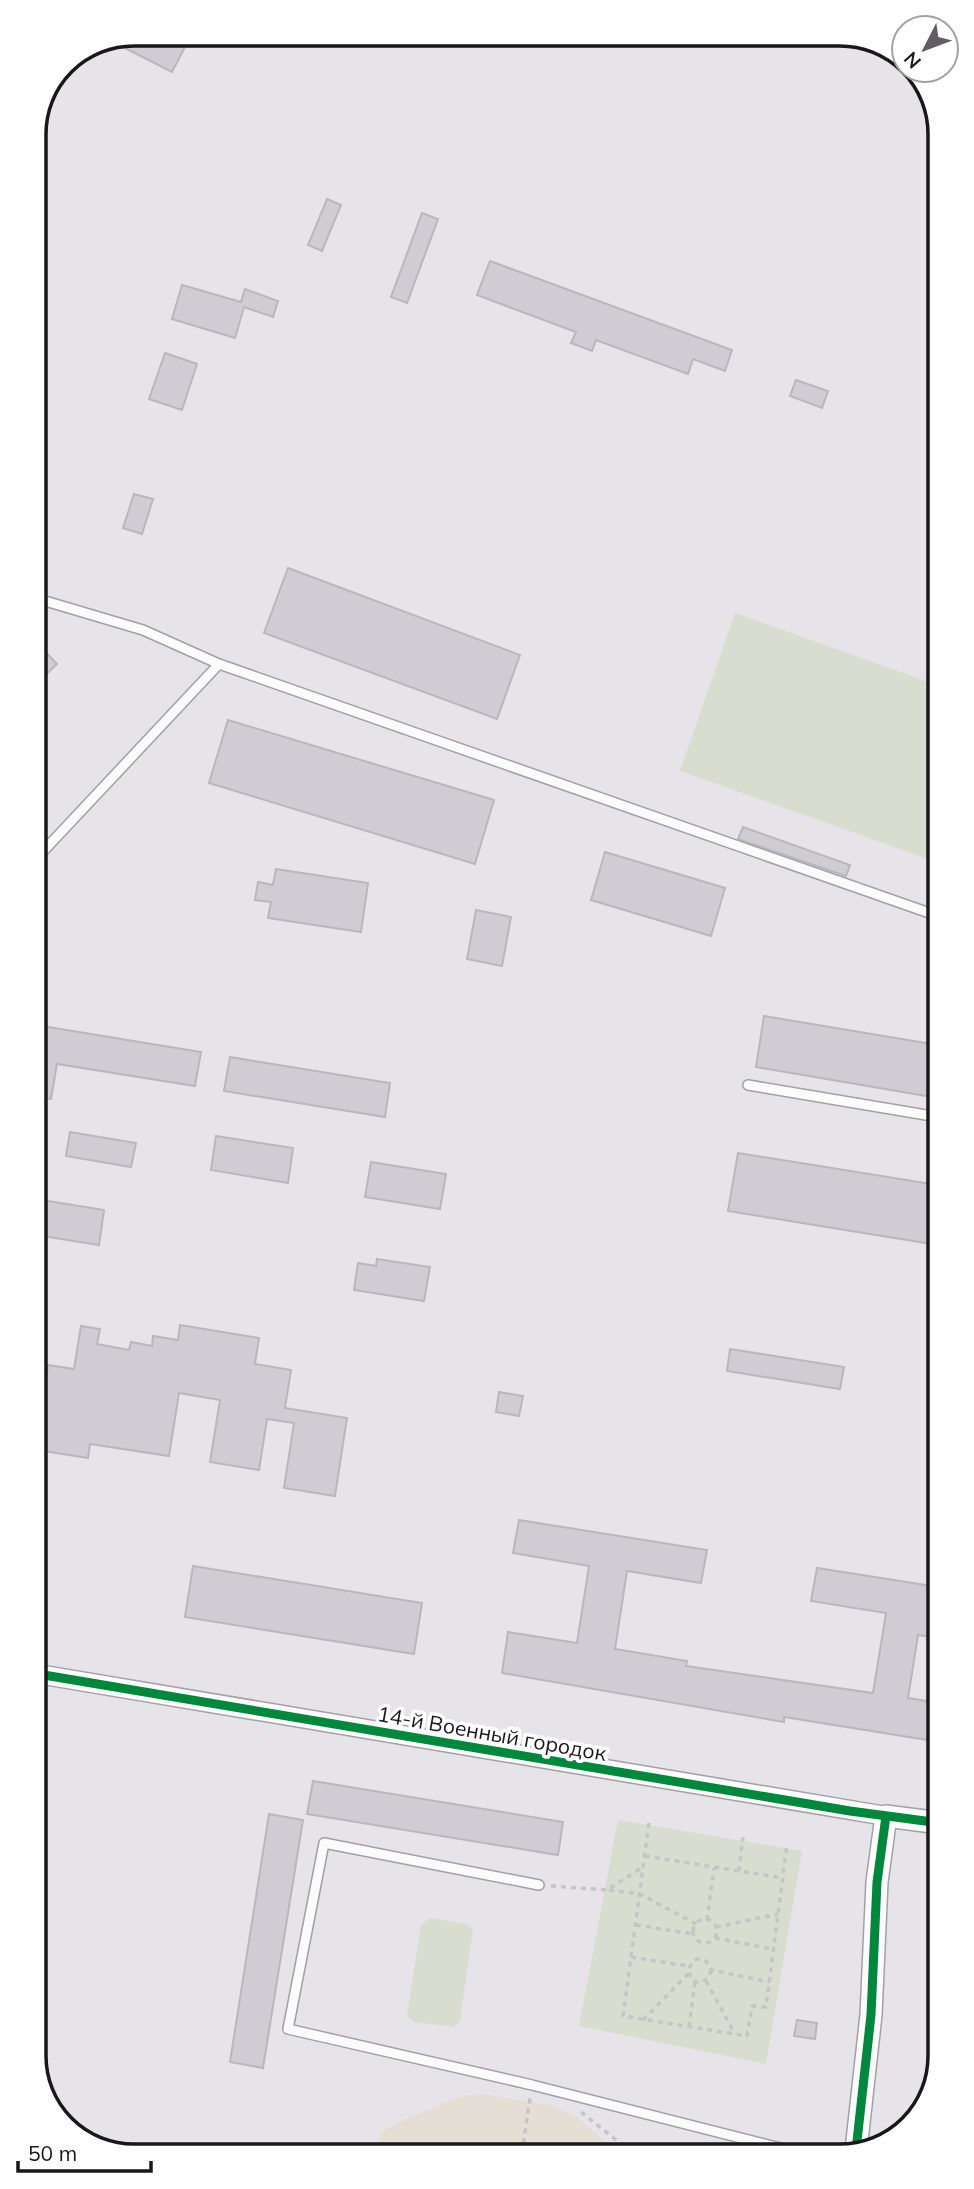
<svg xmlns="http://www.w3.org/2000/svg" width="974" height="2189" viewBox="0 0 974 2189" font-family="Mulish,sans-serif">
<style>
.education{fill:#e5ded5}
.green{fill:#d9ddcf}
.building{fill:#d0ccd4;stroke:#b8b7ba;stroke-width:2}
.lines{fill:none;stroke-linecap:round;stroke-linejoin:round}
.service-casing{stroke:#a2a0a3;stroke-width:12}
.minor-casing{stroke:#a2a0a3;stroke-width:21}
.tertiary-casing{stroke:#a2a0a3;stroke-width:24}
.path{stroke:#c5c4c6;stroke-width:3.5;stroke-dasharray:5 5;stroke-linecap:butt}
.service{stroke:#fbfbfc;stroke-width:9}
.minor{stroke:#fbfbfc;stroke-width:18}
.tertiary{stroke:#fbfbfc;stroke-width:21}
.cycleway-casing{stroke:#fff;stroke-width:13}
.cycleway{stroke:#00873e;stroke-width:9}
.labels{text-anchor:middle;dominant-baseline:central;stroke-width:7;stroke-linejoin:round;paint-order:stroke}
.street-label{font-size:21px;fill:#19171a;stroke:#fff}
.rim{fill:none;stroke:#19171a;stroke-width:3.5}
</style>
<rect width="100%" height="100%" fill="#e6e4e8"/>
<path class="education" d="M 483,2094 L 550,2105 L 577,2117 L 616,2152 L 377,2154 L 380,2133 L 399,2122 L 462,2096 Z"/>
<path class="green" d="M 735,613 L 937,685 L 937,841 L 931,860 L 680,771 Z
M 618,1820 L 802,1851 L 766,2064 L 579,2026 Z
M 430,1918 L 467,1924 L 473,1930 L 460,2021 L 454,2027 L 414,2022 L 407,2016 L 421,1925 Z"/>
<path class="building" d="M 134,33 L 167,33 L 187,43 L 172,72 L 113,42 Z
M 327,199 L 341,205 L 322,251 L 308,245 Z
M 422,213 L 438,219 L 407,303 L 391,297 Z
M 490,261 L 732,350 L 725,371 L 693,359 L 688,374 L 596,340 L 592,351 L 571,343 L 576,332 L 477,295 Z
M 182,285 L 241,302 L 245,289 L 278,301 L 273,317 L 244,307 L 235,338 L 172,319 Z
M 165,353 L 197,364 L 182,410 L 149,399 Z
M 796,380 L 828,391 L 822,408 L 790,396 Z
M 134,494 L 153,499 L 142,534 L 123,528 Z
M 288,568 L 520,655 L 497,719 L 264,633 Z
M 35,641 L 57,664 L 35,685 Z
M 228,720 L 494,800 L 475,864 L 209,783 Z
M 743,827 L 850,865 L 846,876 L 738,839 Z
M 605,852 L 725,888 L 711,936 L 591,900 Z
M 276,869 L 368,883 L 361,932 L 268,918 L 271,902 L 255,900 L 258,882 L 273,885 Z
M 476,910 L 511,917 L 502,966 L 467,959 Z
M 764,1016 L 938,1045 L 938,1098 L 756,1067 Z
M 42,1026 L 201,1052 L 195,1086 L 57,1064 L 51,1099 L 36,1097 L 36,1062 Z
M 230,1057 L 390,1083 L 385,1117 L 224,1091 Z
M 70,1132 L 136,1143 L 131,1167 L 66,1156 Z
M 216,1136 L 293,1148 L 288,1183 L 211,1170 Z
M 738,1153 L 938,1185 L 938,1245 L 728,1211 Z
M 371,1162 L 446,1174 L 440,1209 L 365,1197 Z
M 36,1199 L 104,1210 L 99,1245 L 36,1235 Z
M 377,1259 L 430,1267 L 424,1301 L 354,1290 L 358,1263 L 376,1266 Z
M 180,1325 L 259,1338 L 255,1364 L 291,1370 L 285,1408 L 347,1418 L 335,1496 L 284,1488 L 294,1423 L 267,1419 L 259,1470 L 210,1462 L 220,1400 L 179,1393 L 169,1456 L 90,1444 L 88,1458 L 37,1450 L 48,1365 L 74,1369 L 81,1326 L 100,1329 L 97,1344 L 129,1350 L 131,1342 L 152,1346 L 153,1336 L 178,1340 Z
M 730,1349 L 844,1367 L 840,1389 L 727,1371 Z
M 499,1392 L 523,1396 L 519,1416 L 496,1412 Z
M 519,1520 L 707,1550 L 701,1583 L 627,1571 L 615,1649 L 687,1661 L 686,1666 L 873,1693 L 886,1613 L 811,1601 L 817,1568 L 939,1587 L 940,1638 L 918,1635 L 908,1698 L 940,1703 L 940,1742 L 784,1717 L 784,1722 L 502,1673 L 508,1632 L 577,1643 L 589,1566 L 513,1553 Z
M 193,1566 L 422,1603 L 414,1654 L 185,1617 Z
M 313,1781 L 563,1822 L 558,1855 L 307,1814 Z
M 269,1814 L 303,1820 L 263,2068 L 230,2062 Z
M 797,2020 L 817,2023 L 815,2039 L 794,2036 Z"/>
<g class="lines">
<defs>
<path id="service" d="M 35,598 L 143,630 L 219,664 L 938,916
M 35,860 L 219,664
M 748,1085 L 938,1117
M 539,1885 L 324,1843 L 288,2029 L 532,2085 L 792,2151"/>
<path id="minor" d="M 38,1674 L 886,1816"/>
<path id="tertiary" d="M 856,2150 L 871,2015 L 877,1882 L 886,1816 L 940,1823"/>
</defs>
<use href="#service" class="service-casing"/>
<use href="#minor" class="minor-casing"/>
<use href="#tertiary" class="tertiary-casing"/>
<path class="path" d="M 649,1823 L 623,2016 L 747,2036 L 752,2006 L 766,2007 L 787,1844
M 645,1856 L 783,1878
M 739,1871 L 743,1837
M 551,1886 L 607,1890 L 643,1867
M 609,1890 L 640,1894 L 696,1924
M693 1931a12 12 0 1 1 24 0a12 12 0 1 1-24 0Z
M 707,1920 L 714,1868
M 636,1925 L 693,1934
M 716,1927 L 778,1914
M 715,1938 L 773,1949
M 631,1957 L 688,1966
M 711,1970 L 709,1978 L 699,1983 L 692,1980 L 688,1970 L 694,1960 C 702,1957 709,1961 711,1970 L 769,1982
M 706,1981 L 735,2034
M 643,2020 L 688,1974
M 689,2027 L 695,1982
M 581,2112 L 631,2152
M 522,2153 L 530,2098"/>
<use href="#service" class="service"/>
<use href="#minor" class="minor"/>
<use href="#tertiary" class="tertiary"/>
<defs>
<path id="cycleway" d="M 38,1674 L 850,1811 L 940,1823
M 856,2150 L 871,2015 L 877,1882 L 886,1816"/>
</defs>
<use href="#cycleway" class="cycleway-casing"/>
<use href="#cycleway" class="cycleway"/>
</g>
<g class="labels">
<g class="street-label">
<text transform="translate(492 1733) rotate(10)">14-й Военный городок</text>
</g>
</g>
<path d="M0 0H974V2189H0ZM134 46H840A88 88 0 0 1 928 134V2056A88 88 0 0 1 840 2144H134A88 88 0 0 1 46 2056V134A88 88 0 0 1 134 46Z" fill="#fff" fill-rule="evenodd"/>
<path class="rim" d="M134 46H840A88 88 0 0 1 928 134V2056A88 88 0 0 1 840 2144H134A88 88 0 0 1 46 2056V134A88 88 0 0 1 134 46Z"/>
<g transform="translate(925 49) rotate(228)"><circle r="33" fill="#ffffff" stroke="#a3a2a3" stroke-width="2"/>
<path d="M0-5L12 26L0 18L-12 26Z" fill="#615f62"/>
<text y="-10" font-size="19" font-weight="bold" text-anchor="middle" fill="#19171a">N</text>
</g>
<path d="M18 2161v10h133v-10" fill="none" stroke="#19171a" stroke-width="3.5"/>
<text x="28" y="2161" font-size="21" fill="#19171a" stroke="#ffffff" stroke-width="5" paint-order="stroke">50 m</text>
</svg>
